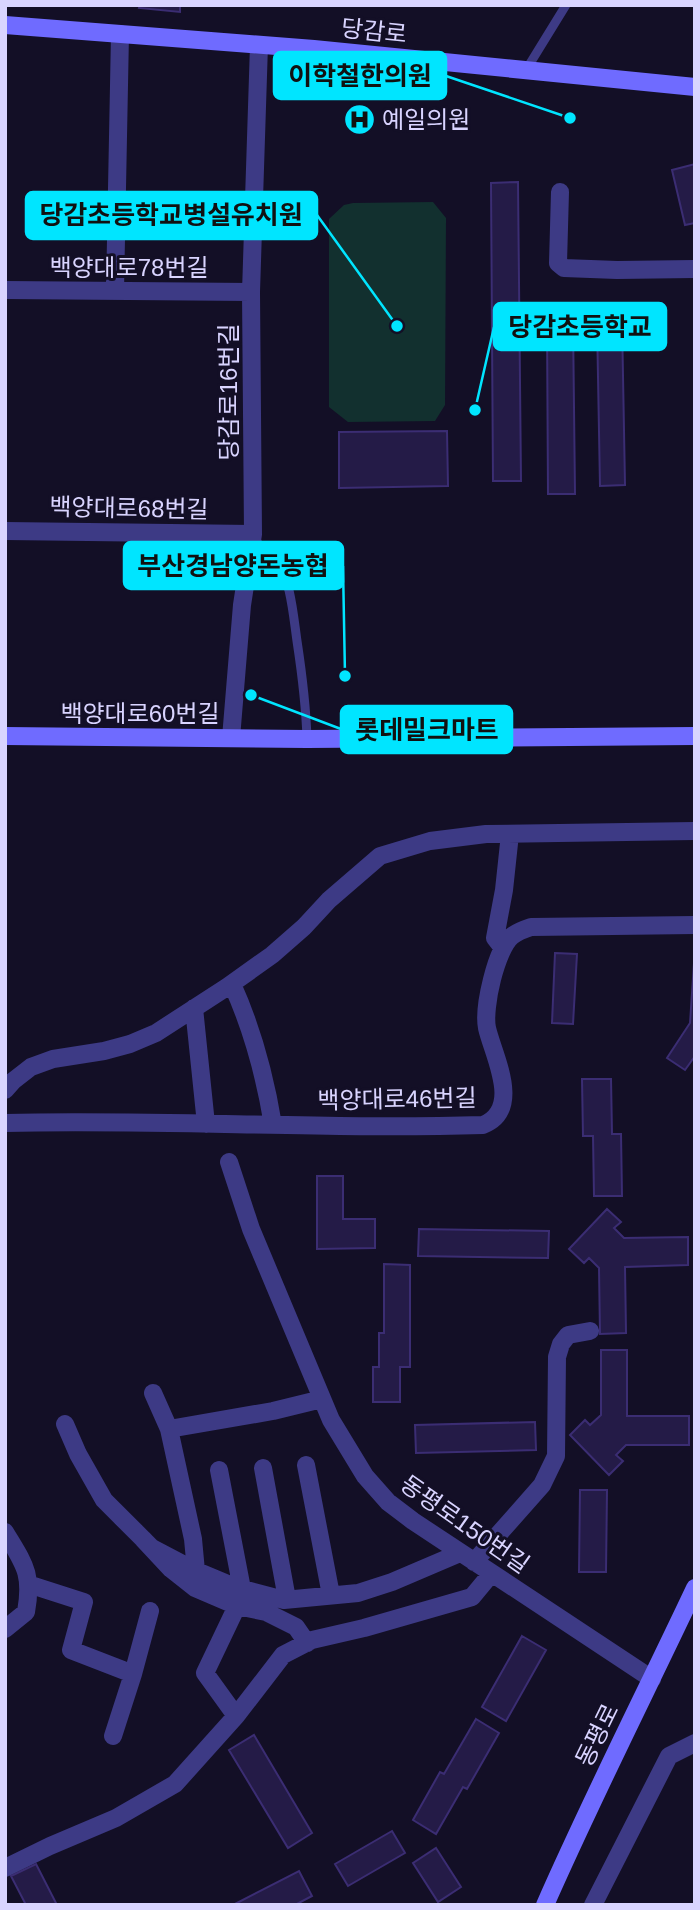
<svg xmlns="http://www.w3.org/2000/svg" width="700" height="1910" viewBox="0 0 700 1910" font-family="Helvetica,'Noto Sans KR',sans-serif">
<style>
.green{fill:#12302f}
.building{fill:#241b47;stroke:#3b2d73;stroke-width:2}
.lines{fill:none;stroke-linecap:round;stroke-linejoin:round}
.lane{stroke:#3d3a85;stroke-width:9}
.street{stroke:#3d3a85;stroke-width:18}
.secondary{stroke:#6f6bff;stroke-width:18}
.labels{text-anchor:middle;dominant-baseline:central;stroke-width:6;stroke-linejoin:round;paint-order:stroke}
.street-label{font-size:24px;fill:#d9d4ff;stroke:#130f26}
.poi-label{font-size:24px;fill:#d9d4ff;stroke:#130f26;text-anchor:start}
.leader{fill:none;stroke:#00e5ff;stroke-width:2.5}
.callout-dot{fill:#00e5ff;stroke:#130f26;stroke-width:2.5}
.callout{fill:#00e5ff;stroke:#00e5ff;stroke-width:2.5}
.callout-label{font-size:26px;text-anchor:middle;font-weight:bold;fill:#111}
</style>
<rect width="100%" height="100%" fill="#130f26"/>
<path class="green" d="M 433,202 L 446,218 L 445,405 L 435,421 L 348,422 L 329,407 L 329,219 L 344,205 L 353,203 Z"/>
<path class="building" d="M 140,5 L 180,5 L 180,12 L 139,8 Z
M 695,164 L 695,223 L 685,225 L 672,170 Z
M 518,182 L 521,481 L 493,481 L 491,183 Z
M 547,321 L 573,321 L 575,494 L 548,494 Z
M 622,321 L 625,485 L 600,486 L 597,322 Z
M 447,431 L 448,486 L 339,488 L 339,432 Z
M 695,948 L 695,1056 L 685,1070 L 667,1058 L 690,1023 Z
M 555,953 L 577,954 L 573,1024 L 552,1023 Z
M 582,1079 L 611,1079 L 612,1134 L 621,1134 L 622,1196 L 594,1196 L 593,1136 L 583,1136 Z
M 317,1176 L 343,1176 L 343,1219 L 375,1219 L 375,1248 L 317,1249 Z
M 607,1209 L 621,1222 L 614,1228 L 624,1238 L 688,1237 L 688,1265 L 625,1267 L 626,1333 L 600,1334 L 599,1268 L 589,1258 L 584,1263 L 569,1249 Z
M 419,1229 L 549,1231 L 548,1258 L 418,1256 Z
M 384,1264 L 410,1265 L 410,1367 L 400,1367 L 400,1402 L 373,1402 L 373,1367 L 379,1367 L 379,1333 L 384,1333 Z
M 601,1350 L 627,1350 L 627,1416 L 689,1416 L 689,1445 L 626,1445 L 616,1455 L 623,1461 L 609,1475 L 570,1435 L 585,1420 L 590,1425 L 601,1415 Z
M 535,1422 L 536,1450 L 416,1453 L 415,1425 Z
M 580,1490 L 607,1490 L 606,1572 L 579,1572 Z
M 522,1636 L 546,1650 L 506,1721 L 482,1707 Z
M 476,1719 L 499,1733 L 467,1789 L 463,1787 L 436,1834 L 413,1820 L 440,1772 L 444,1774 Z
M 254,1735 L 312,1833 L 288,1848 L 229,1750 Z
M 392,1831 L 405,1853 L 348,1886 L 335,1864 Z
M 436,1848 L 461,1887 L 438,1902 L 413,1863 Z
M 36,1864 L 57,1905 L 26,1905 L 11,1876 Z
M 299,1871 L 312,1896 L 295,1905 L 233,1905 Z"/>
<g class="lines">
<path class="lane" d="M 526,70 L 566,5
M 255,538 L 259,545 C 266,548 272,551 276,557 C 291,582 293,613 297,641 C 302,674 306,706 307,739"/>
<path class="street" d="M 560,192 L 558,263 L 564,268 L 617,270 L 695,269
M 5,290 L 251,292
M 115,291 L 120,34
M 5,531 L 253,534
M 231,738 L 242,605 L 253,534 L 251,292 L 259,45
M 502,947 L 495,938 L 504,890 L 510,834
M 232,984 C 252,1028 265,1076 273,1125
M 194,1008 L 206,1124
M 5,1090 L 13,1081 L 31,1067 L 53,1059 L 104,1051 L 130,1044 L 156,1033 L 227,987 L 272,955 L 304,927 L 329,900 L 380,856 L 430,841 L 486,834 L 695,831
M 5,1123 C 165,1119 324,1130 483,1125 C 523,1109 493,1055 487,1028 C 483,1008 496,949 512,936 C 517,932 525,929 531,927 L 695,925
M 229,1162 L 251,1229 L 331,1420 L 365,1476 L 388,1502 L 413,1521 L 652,1679
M 153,1393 L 169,1429 L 193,1539 L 196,1571
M 65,1424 L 78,1454 L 104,1500 L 152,1548 L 192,1569 L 235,1587 L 284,1600 L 358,1593 L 392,1582 L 460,1553
M 169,1429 L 273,1411 L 322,1399
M 306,1465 L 331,1595
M 263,1468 L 287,1599
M 219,1470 L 242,1589
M 5,1532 C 24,1564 33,1573 26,1612 L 5,1629
M 474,1562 L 542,1485 L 556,1456 L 557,1357 L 561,1344 L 568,1335 L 590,1331
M 28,1584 L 84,1602 L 71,1650 L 133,1674 L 150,1611
M 237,1606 L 266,1612 L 296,1627 L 307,1643
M 236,1716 L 283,1655 L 312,1640 L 364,1628 L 472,1597 L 491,1574
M 113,1736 L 133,1674
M 5,1868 L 50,1846 L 116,1818 L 175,1784 L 236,1716 L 205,1673 L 237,1606 L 195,1588 L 171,1569 L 143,1539
M 593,1905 L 669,1756 L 695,1743"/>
<path class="secondary" d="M 5,25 L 314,49 L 695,87
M 5,736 L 307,739 L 695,736
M 545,1905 C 592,1798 645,1694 695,1588"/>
</g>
<defs>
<symbol id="hospital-disc" viewBox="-11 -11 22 22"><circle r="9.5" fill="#00e5ff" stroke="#130f26"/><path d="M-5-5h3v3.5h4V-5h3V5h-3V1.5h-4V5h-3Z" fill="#111"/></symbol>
</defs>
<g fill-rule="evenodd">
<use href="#hospital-disc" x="342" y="102" width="35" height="35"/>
</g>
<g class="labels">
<g class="street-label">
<text transform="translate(374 31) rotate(6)">당감로</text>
<text x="129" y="267">백양대로78번길</text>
<text transform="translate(228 392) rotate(-90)">당감로16번길</text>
<text transform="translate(129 508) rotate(1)">백양대로68번길</text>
<text x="140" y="713">백양대로60번길</text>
<text transform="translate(397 1099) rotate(-1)">백양대로46번길</text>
<text transform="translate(465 1524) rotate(35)">동평로150번길</text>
<text transform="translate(597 1735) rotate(-64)">동평로</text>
</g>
<g class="poi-label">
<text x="382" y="119">예일의원</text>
</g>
</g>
<path class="leader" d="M570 118L446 76M397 326L317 215M475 410L494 327M345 676L343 566M251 695L341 729"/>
<g class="callout-dot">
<circle cx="570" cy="118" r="7"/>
<circle cx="397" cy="326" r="7"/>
<circle cx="475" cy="410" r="7"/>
<circle cx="345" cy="676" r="7"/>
<circle cx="251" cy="695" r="7"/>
</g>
<g class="callout">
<rect x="274" y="52" width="172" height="47" rx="7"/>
<rect x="26" y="192" width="291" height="47" rx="7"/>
<rect x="494" y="303" width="172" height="47" rx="7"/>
<rect x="124" y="542" width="219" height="47" rx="7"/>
<rect x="341" y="706" width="171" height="47" rx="7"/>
</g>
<g class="callout-label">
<text x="360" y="85">이학철한의원</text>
<text x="171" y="224">당감초등학교병설유치원</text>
<text x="580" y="336">당감초등학교</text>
<text x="233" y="575">부산경남양돈농협</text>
<text x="427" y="739">롯데밀크마트</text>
</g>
<rect width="700" height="1910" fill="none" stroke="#d9d4ff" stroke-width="14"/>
</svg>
